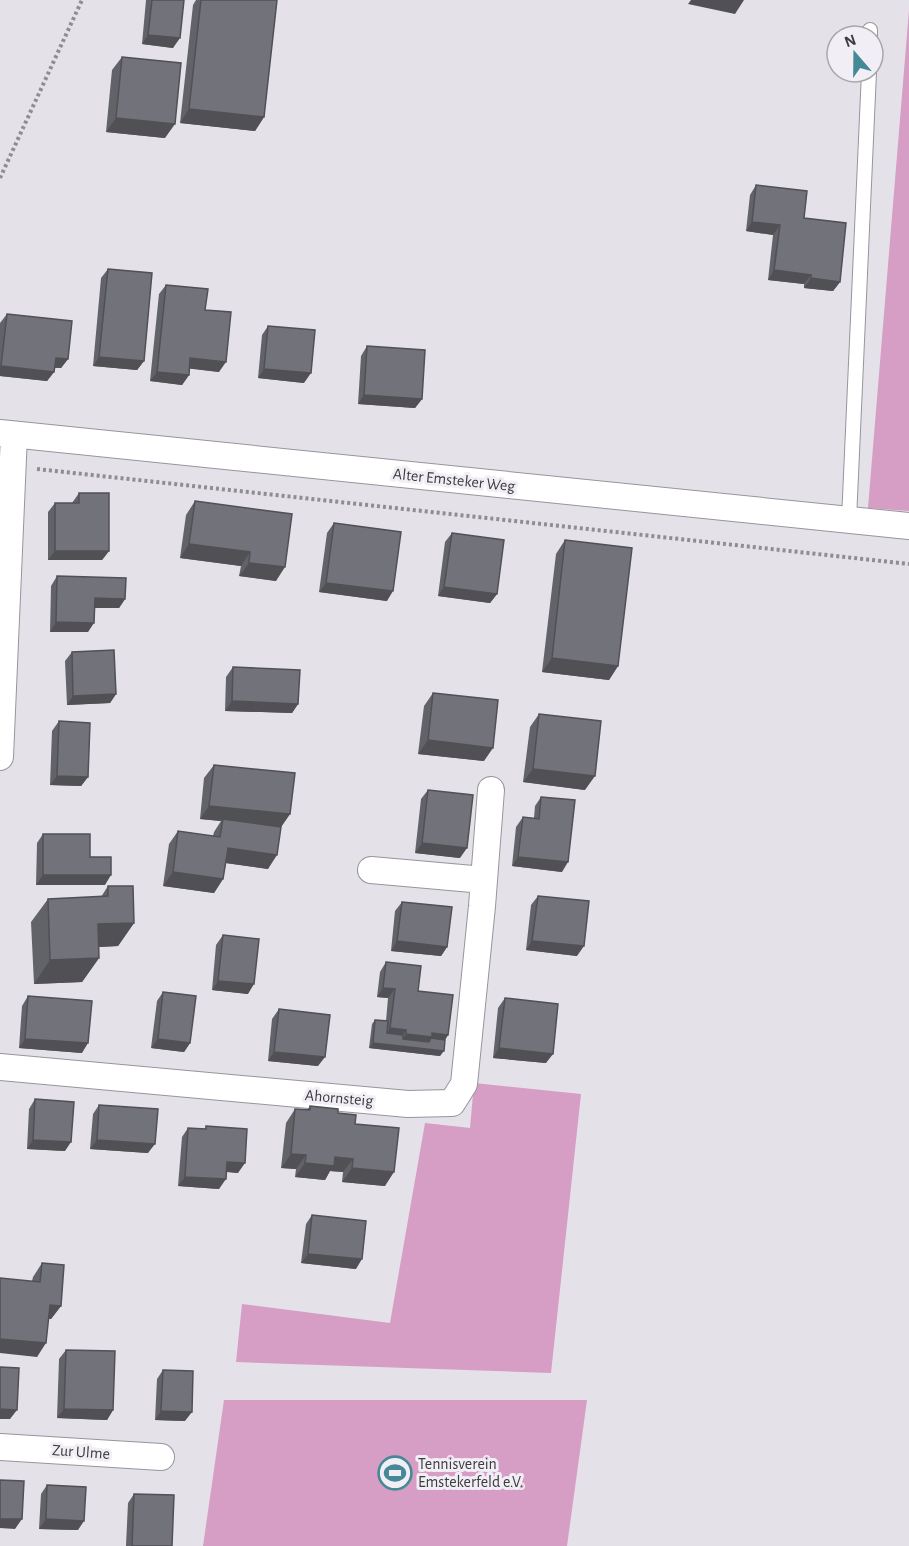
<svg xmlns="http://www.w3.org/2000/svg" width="909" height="1546" viewBox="0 0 909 1546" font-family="'Alegreya Sans',sans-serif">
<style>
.green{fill:#d69dc5}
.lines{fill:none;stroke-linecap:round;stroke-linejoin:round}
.service-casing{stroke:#97959c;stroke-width:16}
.minor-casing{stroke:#97959c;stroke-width:28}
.path{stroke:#8f8d92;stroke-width:4;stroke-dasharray:3 3;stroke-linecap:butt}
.service{stroke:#fff;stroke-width:14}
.minor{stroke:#fff;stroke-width:26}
.wall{fill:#626369}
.shaded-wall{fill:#505055}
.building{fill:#72737a;stroke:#505055;stroke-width:1.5}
.labels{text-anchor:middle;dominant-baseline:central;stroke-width:6;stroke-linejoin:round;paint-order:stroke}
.street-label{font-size:16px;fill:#3d3c3f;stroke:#f1eef6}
.poi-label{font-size:16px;fill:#3d3c3f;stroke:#f1eef6;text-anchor:start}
</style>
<rect width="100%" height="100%" fill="#e4e1e9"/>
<path class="green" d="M 909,10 L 909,511 L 868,508 Z
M 474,1083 L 581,1094 L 551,1373 L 236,1362 L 242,1304 L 390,1323 L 425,1123 L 470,1128 Z
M 224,1400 L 587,1400 L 567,1546 L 203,1546 Z"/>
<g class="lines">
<defs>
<path id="service" d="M 870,36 L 870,30
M 849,520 L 869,72"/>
<path id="minor" d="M 0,433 L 909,526
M 0,757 L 14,435
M 371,870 L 484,880
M 0,1067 L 408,1104 L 452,1103 L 464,1084 L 482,906 L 491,790
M 0,1447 L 161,1457"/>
</defs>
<use href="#service" class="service-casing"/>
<use href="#minor" class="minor-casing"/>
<path class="path" d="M 0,178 L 82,0
M 37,469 L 909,564"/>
<use href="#service" class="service"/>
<use href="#minor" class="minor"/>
</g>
<path class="wall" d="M 146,0 L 184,0 L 173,48 L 142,44 Z
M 196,0 L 277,0 L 264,117 L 255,131 L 180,123 L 193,5 Z
M 122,57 L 165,138 L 106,132 L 112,70 Z
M 756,185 L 804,218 L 840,282 L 833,291 L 804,288 L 804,284 L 768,280 L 773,235 L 746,231 L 750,195 Z
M 108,269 L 144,361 L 137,370 L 93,366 L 101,278 Z
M 166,285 L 205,310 L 219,372 L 189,368 L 189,375 L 182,385 L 150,381 L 159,294 Z
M 7,314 L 68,359 L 61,368 L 54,368 L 54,372 L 47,381 L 0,376 L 0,323 Z
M 268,326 L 304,383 L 258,378 L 262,335 Z
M 367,346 L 422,399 L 415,408 L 358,404 L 361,356 Z
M 79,493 L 109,551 L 102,560 L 48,560 L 48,512 L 55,503 L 72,503 Z
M 195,501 L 292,514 L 276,581 L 239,576 L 241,566 L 180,558 L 186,515 Z
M 334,523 L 387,601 L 319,592 L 327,533 Z
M 452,533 L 497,594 L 490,603 L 438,596 L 445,542 Z
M 565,540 L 618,666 L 609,680 L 542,672 L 556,554 Z
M 57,576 L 125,599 L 119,608 L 94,608 L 88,632 L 50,632 L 51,586 Z
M 72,652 L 116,694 L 110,703 L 67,705 L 65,661 Z
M 233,667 L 298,704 L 292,713 L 225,711 L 226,677 Z
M 433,693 L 484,761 L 418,754 L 424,706 Z
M 539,714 L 585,790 L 523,782 L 530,727 Z
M 59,721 L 88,777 L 81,786 L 50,785 L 52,731 Z
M 214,765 L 290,814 L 281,827 L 268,869 L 226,863 L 223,879 L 214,893 L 163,886 L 169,844 L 178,831 L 213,836 L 214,832 L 221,821 L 200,819 L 204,778 Z
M 428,790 L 460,858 L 415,853 L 421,799 Z
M 541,797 L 562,872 L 512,866 L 516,827 L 523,817 L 534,818 L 535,806 Z
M 43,834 L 90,857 L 105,885 L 36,885 L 37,843 Z
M 108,886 L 134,923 L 118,946 L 98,947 L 99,958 L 82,982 L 34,984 L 31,922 L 48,899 L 101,897 Z
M 538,896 L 577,956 L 526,950 L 531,905 Z
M 402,902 L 447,947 L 441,956 L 391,951 L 395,911 Z
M 223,935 L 248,994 L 212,990 L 216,945 Z
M 386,962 L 418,991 L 448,1035 L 445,1040 L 440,1056 L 369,1048 L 372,1024 L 375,1020 L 386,1021 L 388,998 L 377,997 L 380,972 Z
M 163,992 L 190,1043 L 184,1052 L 151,1048 L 157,1001 Z
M 28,996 L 82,1053 L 19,1048 L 22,1006 Z
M 505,998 L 546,1063 L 493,1058 L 498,1008 Z
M 279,1009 L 318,1066 L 268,1061 L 272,1019 Z
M 35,1099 L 65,1151 L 27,1149 L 29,1109 Z
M 99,1105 L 148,1153 L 90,1149 L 93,1114 Z
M 310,1106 L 338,1113 L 355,1124 L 385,1186 L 342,1182 L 343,1172 L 330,1171 L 325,1180 L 295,1177 L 296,1169 L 281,1168 L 286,1123 L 295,1109 L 307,1110 Z
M 206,1126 L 238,1173 L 226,1172 L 219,1189 L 178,1186 L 182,1137 L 188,1128 L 205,1129 Z
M 312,1215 L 356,1269 L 301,1263 L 306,1224 Z
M 42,1263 L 61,1306 L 51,1319 L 48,1319 L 37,1357 L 32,1281 L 33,1277 Z
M 66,1350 L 113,1410 L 107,1420 L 57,1418 L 59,1359 Z
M 163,1370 L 185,1421 L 155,1420 L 157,1379 Z
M 47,1485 L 78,1530 L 39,1529 L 41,1494 Z
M 134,1494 L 172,1546 L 126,1546 L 128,1503 Z"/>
<path class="shaded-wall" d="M 691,0 L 744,0 L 735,14 L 688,4 Z
M 148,35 L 180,38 L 173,48 L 142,44 Z
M 189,109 L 264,117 L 255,131 L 180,123 Z
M 116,118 L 175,124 L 165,138 L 106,132 Z
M 752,222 L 780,225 L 773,235 L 746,231 Z
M 774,270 L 811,275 L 804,284 L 768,280 Z
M 811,278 L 840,282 L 833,291 L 804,288 Z
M 99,357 L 144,361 L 137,370 L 93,366 Z
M 56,358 L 68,359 L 61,368 L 49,367 Z
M 190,358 L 226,362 L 219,372 L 184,368 Z
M 1,366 L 54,372 L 47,381 L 0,376 L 0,367 Z
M 264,369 L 311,373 L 304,383 L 258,378 Z
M 157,372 L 189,375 L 182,385 L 150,381 Z
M 364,395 L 422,399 L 415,408 L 358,404 Z
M 189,544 L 250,552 L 241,566 L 180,558 Z
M 55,551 L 109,551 L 102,560 L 48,560 Z
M 249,563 L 285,567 L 276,581 L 239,576 Z
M 326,583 L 393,591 L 387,601 L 319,592 Z
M 444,587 L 497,594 L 490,603 L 438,596 Z
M 95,598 L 125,599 L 119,608 L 88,608 Z
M 56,622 L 94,623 L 88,632 L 50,632 Z
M 552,658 L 618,666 L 609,680 L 542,672 Z
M 116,694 L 110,703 L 67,705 L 73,696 Z
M 232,701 L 298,704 L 292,713 L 225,711 Z
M 428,740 L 493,748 L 484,761 L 418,754 Z
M 533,769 L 595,776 L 585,790 L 523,782 Z
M 57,776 L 88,777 L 81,786 L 50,785 Z
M 209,806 L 290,814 L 281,827 L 223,819 L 221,821 L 200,819 Z
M 422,843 L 467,848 L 460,858 L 415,853 Z
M 228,848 L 277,855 L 268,869 L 218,862 Z
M 518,857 L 568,862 L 562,872 L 512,866 Z
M 173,872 L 223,879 L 214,893 L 163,886 Z
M 43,875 L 111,875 L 105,885 L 36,885 Z
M 134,923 L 118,946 L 81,948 L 98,924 Z
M 397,941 L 447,947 L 441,956 L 391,951 Z
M 532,941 L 584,946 L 577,956 L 526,950 Z
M 99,958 L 82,982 L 34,984 L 50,960 Z
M 218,981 L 254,984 L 248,994 L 212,990 Z
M 383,988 L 395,989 L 388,998 L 377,997 Z
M 390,1028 L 406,1030 L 400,1040 L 384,1038 Z
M 432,1033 L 448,1035 L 442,1044 L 400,1044 L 406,1034 Z
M 25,1039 L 88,1043 L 82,1053 L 19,1048 Z
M 158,1039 L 190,1043 L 184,1052 L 151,1048 Z
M 373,1043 L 444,1051 L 440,1056 L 369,1048 Z
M 499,1048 L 553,1054 L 546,1063 L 493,1058 Z
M 274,1052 L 325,1057 L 318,1066 L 268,1061 Z
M 33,1140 L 71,1142 L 65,1151 L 27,1149 Z
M 97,1140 L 155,1144 L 148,1153 L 90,1149 Z
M 291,1154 L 306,1155 L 296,1169 L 281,1168 Z
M 335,1157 L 353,1159 L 343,1172 L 330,1171 L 325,1180 L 295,1177 L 305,1163 Z
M 227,1162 L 245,1163 L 238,1173 L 220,1171 Z
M 352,1168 L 394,1172 L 385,1186 L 342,1182 Z
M 185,1177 L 226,1179 L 219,1189 L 178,1186 Z
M 308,1254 L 362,1259 L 356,1269 L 301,1263 Z
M 50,1305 L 61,1306 L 51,1319 L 40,1318 Z
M 0,1339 L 46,1343 L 37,1357 L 0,1353 Z
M 0,1409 L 17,1410 L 10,1419 L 0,1419 Z
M 64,1409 L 113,1410 L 107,1420 L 57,1418 Z
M 161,1411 L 192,1412 L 185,1421 L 155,1420 Z
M 0,1519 L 22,1519 L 15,1529 L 0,1528 Z
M 46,1519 L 84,1521 L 78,1530 L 39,1529 Z"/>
<path class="building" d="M 152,0 L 184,0 L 180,38 L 148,35 Z
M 201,0 L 277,0 L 264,117 L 189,109 Z
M 122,57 L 181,63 L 175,124 L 116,118 Z
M 756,185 L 807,191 L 804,218 L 846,223 L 840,282 L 811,278 L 811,275 L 774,270 L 780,225 L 752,222 Z
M 108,269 L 152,273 L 144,361 L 99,357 Z
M 166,285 L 208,289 L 205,310 L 231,312 L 226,362 L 190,358 L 189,375 L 157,372 Z
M 7,314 L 72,321 L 68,359 L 56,358 L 54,372 L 1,366 Z
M 268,326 L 315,330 L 311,373 L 264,369 Z
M 367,346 L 425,350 L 422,399 L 364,395 Z
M 79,493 L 109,493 L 109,551 L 55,551 L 55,503 L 79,503 Z
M 195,501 L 292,514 L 285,567 L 249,563 L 250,552 L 189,544 Z
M 334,523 L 401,532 L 393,591 L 326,583 Z
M 452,533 L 504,540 L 497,594 L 444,587 Z
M 565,540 L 632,548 L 618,666 L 552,658 Z
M 57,576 L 126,578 L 125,599 L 95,598 L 94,623 L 56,622 Z
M 114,650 L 116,694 L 73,696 L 72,652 Z
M 233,667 L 300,670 L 298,704 L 232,701 Z
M 433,693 L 498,700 L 493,748 L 428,740 Z
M 539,714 L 601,721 L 595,776 L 533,769 Z
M 59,721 L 90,723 L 88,777 L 57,776 Z
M 214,765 L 295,773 L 290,814 L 209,806 Z
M 428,790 L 473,795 L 467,848 L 422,843 Z
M 541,797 L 575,800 L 568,862 L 518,857 L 523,817 L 539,819 Z
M 223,819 L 281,827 L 277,855 L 228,848 L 223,879 L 173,872 L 178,831 L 220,837 Z
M 43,834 L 90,834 L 90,857 L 111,857 L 111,875 L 43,875 Z
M 108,886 L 133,886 L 134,923 L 98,924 L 99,958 L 50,960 L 48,899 L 108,896 Z
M 538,896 L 589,901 L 584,946 L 532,941 Z
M 402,902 L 452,907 L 447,947 L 397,941 Z
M 223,935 L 259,939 L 254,984 L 218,981 Z
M 386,962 L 421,966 L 418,991 L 453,995 L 448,1035 L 432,1033 L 432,1037 L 406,1034 L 406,1030 L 390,1028 L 395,989 L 383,988 Z
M 163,992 L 196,996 L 190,1043 L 158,1039 Z
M 28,996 L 92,1001 L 88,1043 L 25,1039 Z
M 505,998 L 558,1004 L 553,1054 L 499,1048 Z
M 279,1009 L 330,1015 L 325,1057 L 274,1052 Z
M 375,1020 L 388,1021 L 387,1033 L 403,1035 L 403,1039 L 429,1042 L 431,1038 L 445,1040 L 444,1051 L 373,1043 Z
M 35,1099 L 74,1102 L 71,1142 L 33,1140 Z
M 99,1105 L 158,1109 L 155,1144 L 97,1140 Z
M 310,1106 L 338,1109 L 338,1113 L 356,1115 L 355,1124 L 399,1128 L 394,1172 L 352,1168 L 353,1159 L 335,1157 L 334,1166 L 305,1163 L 306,1155 L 291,1154 L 295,1109 L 310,1110 Z
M 206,1126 L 247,1129 L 245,1163 L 227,1162 L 226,1179 L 185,1177 L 188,1128 L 206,1129 Z
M 312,1215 L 366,1221 L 362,1259 L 308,1254 Z
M 42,1263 L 64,1265 L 61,1306 L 50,1305 L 46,1343 L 0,1339 L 0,1278 L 40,1282 Z
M 66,1350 L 115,1351 L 113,1410 L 64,1409 Z
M 0,1367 L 19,1368 L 17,1410 L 0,1409 Z
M 163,1370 L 193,1371 L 192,1412 L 161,1411 Z
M 0,1480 L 24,1481 L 22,1519 L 0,1519 Z
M 47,1485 L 86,1487 L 84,1521 L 46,1519 Z
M 134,1494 L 174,1495 L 172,1546 L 132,1546 Z"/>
<defs>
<symbol id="stadium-ring" viewBox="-11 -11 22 22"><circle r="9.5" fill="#f1eef6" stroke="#448995" stroke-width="1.5"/><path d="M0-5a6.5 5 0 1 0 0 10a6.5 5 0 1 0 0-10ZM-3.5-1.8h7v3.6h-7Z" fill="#448995"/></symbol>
</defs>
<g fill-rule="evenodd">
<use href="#stadium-ring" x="376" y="1454" width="38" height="38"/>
</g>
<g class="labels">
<g class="street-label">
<text transform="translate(454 480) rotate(6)">Alter Emsteker Weg</text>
<text transform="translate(339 1098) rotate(5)">Ahornsteig</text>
<text transform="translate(81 1452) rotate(4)">Zur Ulme</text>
</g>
<g class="poi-label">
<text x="418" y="1464">Tennisverein<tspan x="418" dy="18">Emstekerfeld e.V.</tspan></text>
</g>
</g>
<g transform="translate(855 54) rotate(340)"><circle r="28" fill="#f1eef6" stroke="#a9a7ad" stroke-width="1.5"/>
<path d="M0-4.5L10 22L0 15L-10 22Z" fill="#448995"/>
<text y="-9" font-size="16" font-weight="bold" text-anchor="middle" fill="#3d3c3f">N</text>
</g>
</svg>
